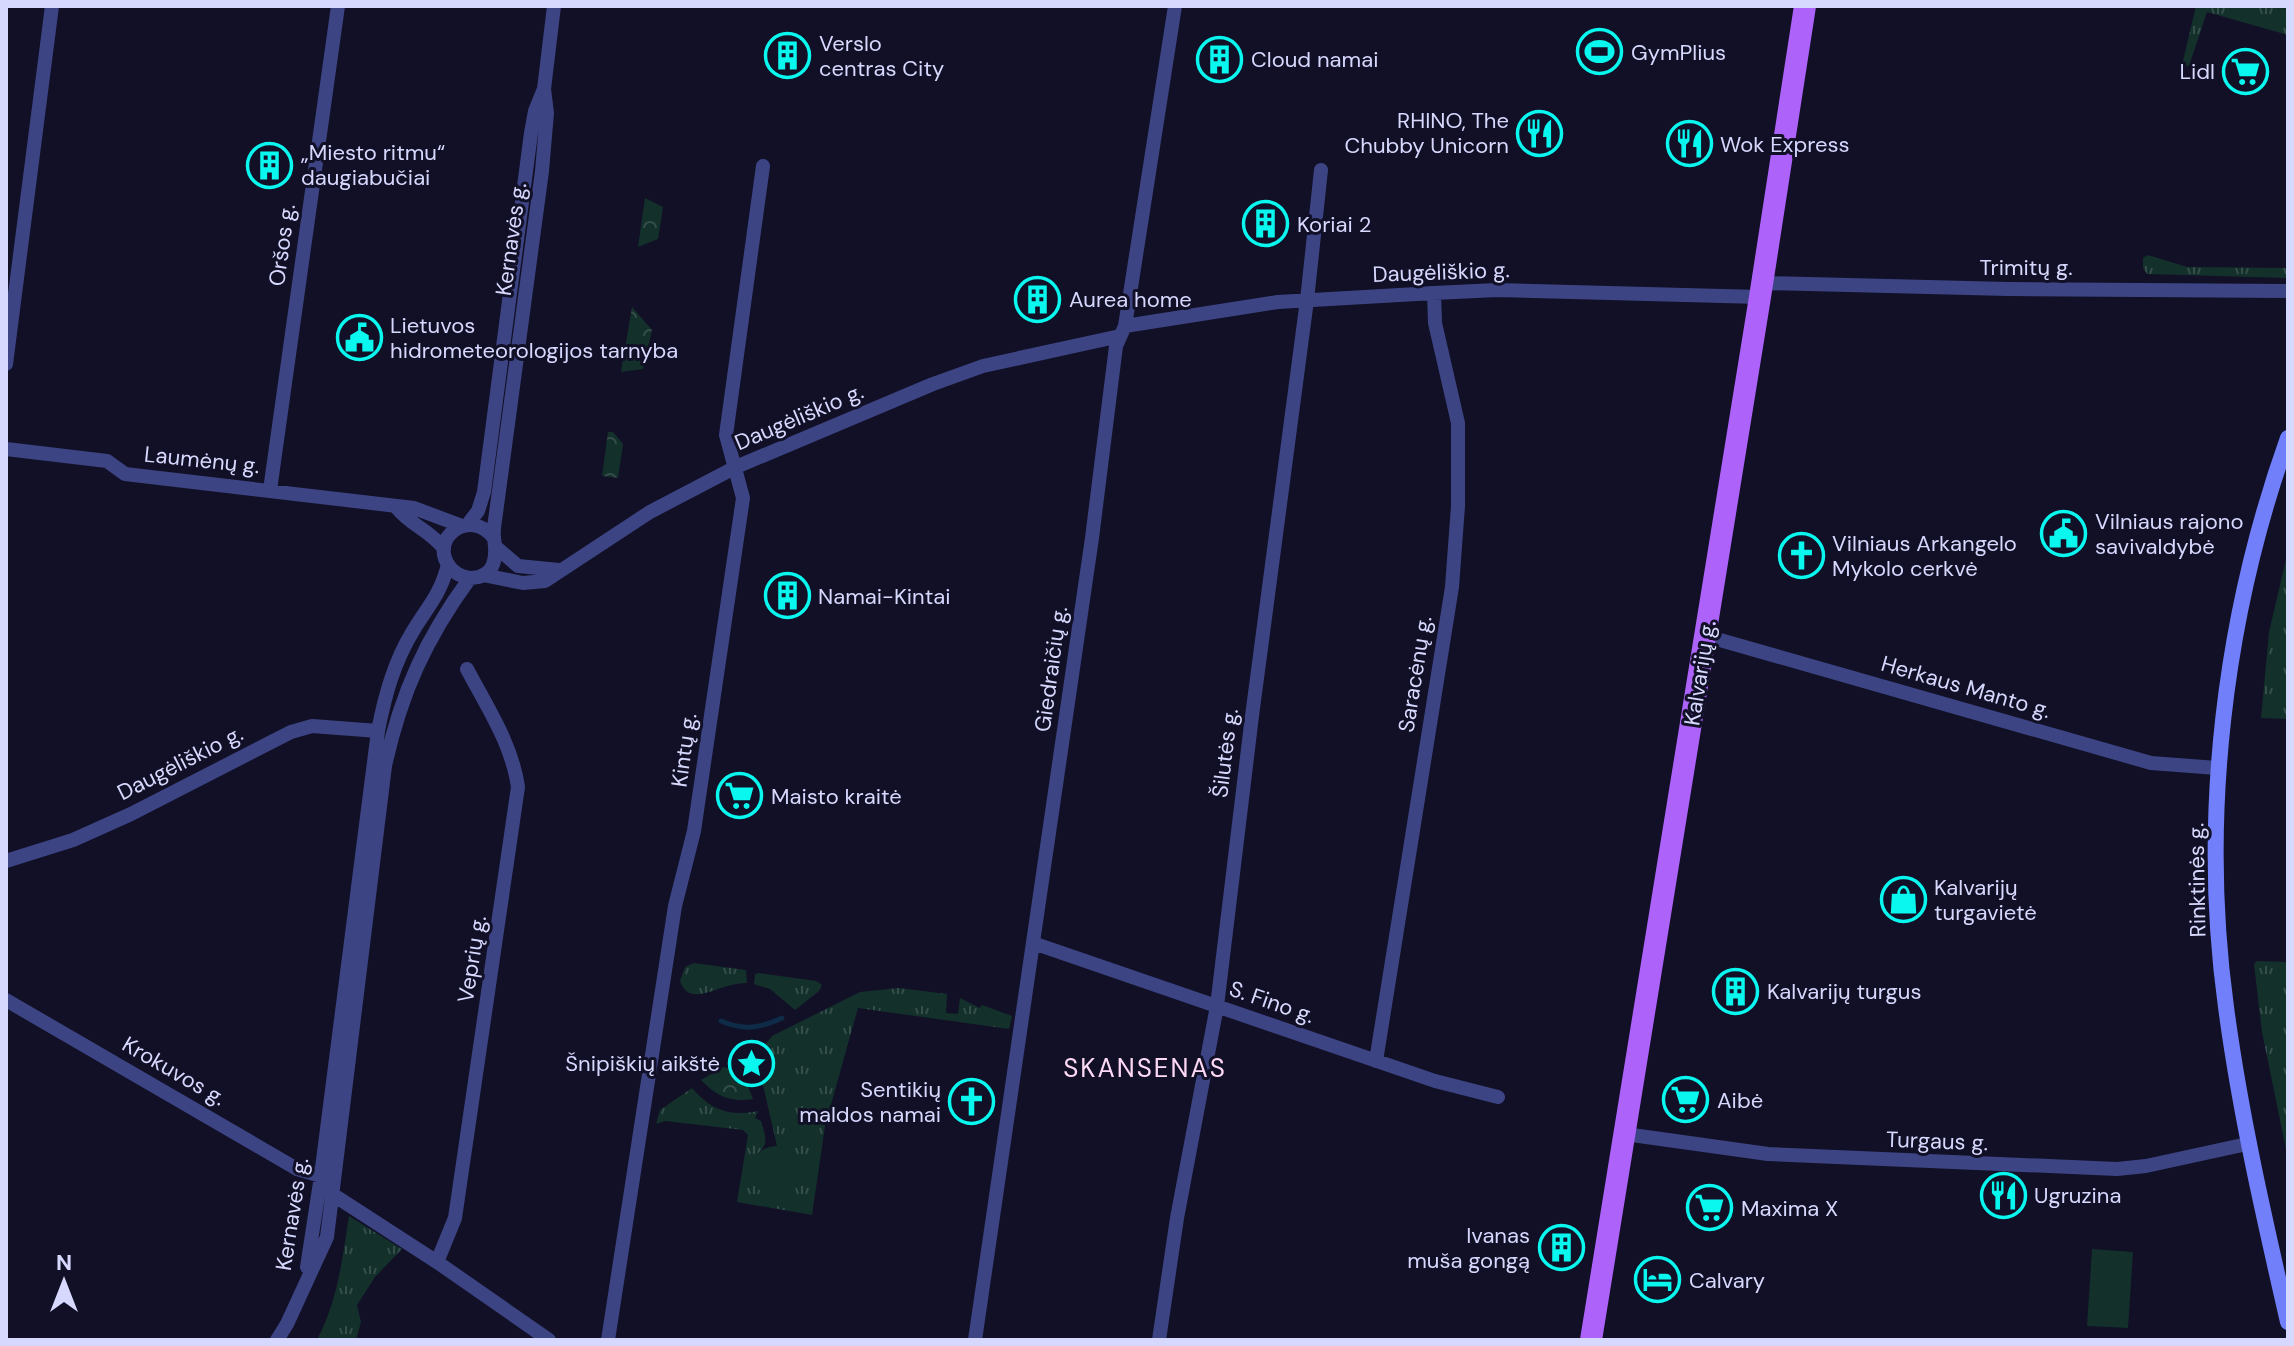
<svg xmlns="http://www.w3.org/2000/svg" width="2294" height="1346" viewBox="0 0 2294 1346" font-family="'DM Sans',sans-serif">
<style>
.grass{fill:url(#grass-tufts)}
.park{fill:url(#park-crowns)}
.pitch{fill:#13302b}
.lines{fill:none;stroke-linecap:round;stroke-linejoin:round}
.stream{stroke:#0e2b47;stroke-width:5}
.street{stroke:#3d4484;stroke-width:14}
.secondary{stroke:#7180fa;stroke-width:16}
.primary{stroke:#ad62fa;stroke-width:22}
.labels{text-anchor:middle;dominant-baseline:central;stroke-width:6;stroke-linejoin:round;paint-order:stroke}
.poi-label{font-size:22px;fill:#d7d8fe;stroke:#111026;text-anchor:start}
.street-label{font-size:22px;fill:#d7d8fe;stroke:#111026}
.quarter-label{font-size:26px;letter-spacing:2px;fill:#fed9f5;stroke:#111026}
</style>
<defs>
<pattern id="grass-tufts" width="24" height="20" patternUnits="userSpaceOnUse" patternTransform="scale(2)"><rect width="24" height="20" fill="#13302b"/><path d="M3 7l-1-3M5 7V3M7 7l1-3M15 17l-1-3M17 17v-4M19 17l1-3" fill="none" stroke="#354d4b"/></pattern>
<pattern id="park-crowns" width="20" height="18" patternUnits="userSpaceOnUse" patternTransform="scale(2)"><rect width="20" height="18" fill="#13302b"/><path d="M2 6a3 3 0 1 1 6 0M12 15a3 3 0 1 1 6 0" fill="none" stroke="#354d4b"/></pattern>
</defs>
<rect width="100%" height="100%" fill="#111026"/>
<path class="grass" d="M 2196,6 L 2272,6 L 2288,9 L 2288,35 L 2207,12 L 2189,66 L 2182,65 Z
M 2148,255 L 2187,267 L 2288,268 L 2288,278 L 2147,274 L 2143,268 L 2143,258 Z
M 2288,551 L 2288,719 L 2261,718 L 2269,632 Z
M 2257,961 L 2288,962 L 2288,1159 L 2262,1032 L 2254,964 Z
M 694,963 L 746,970 L 747,983 C 720,982 690,1010 680,981 L 685,967 Z
M 759,973 L 816,981 L 822,985 L 819,991 L 795,1010 L 770,989 L 754,984 L 755,974 Z
M 899,988 L 947,994 L 946,1013 L 958,1014 L 960,998 L 980,1008 L 982,1005 L 1012,1016 L 1009,1029 L 858,1008 L 825,1126 L 812,1215 L 737,1202 L 748,1135 L 743,1130 L 665,1121 L 656,1124 L 660,1110 L 692,1088 C 711,1110 729,1117 758,1111 L 755,1118 L 761,1121 C 765,1135 770,1144 757,1154 L 756,1185 L 769,1194 L 777,1195 L 779,1146 L 777,1146 L 759,1068 L 762,1049 L 772,1036 L 860,992 Z
M 349,1216 L 402,1249 L 375,1277 L 357,1305 L 361,1322 L 356,1340 L 317,1340 C 338,1300 342,1260 349,1216 Z"/>
<path class="park" d="M 645,198 L 663,207 L 658,239 L 638,247 Z
M 632,307 L 652,330 L 643,369 L 621,372 Z
M 608,432 L 613,432 L 623,444 L 618,478 L 602,476 Z
M 723,1067 L 742,1071 L 753,1099 C 731,1103 716,1096 701,1080 Z"/>
<path class="pitch" d="M751 1171a25 25 0 1 1 50 0a25 25 0 1 1-50 0Z
M 2092,1249 L 2133,1252 L 2128,1328 L 2087,1326 Z"/>
<g class="lines">
<path class="stream" d="M 721,1021 C 744,1031 760,1028 782,1018"/>
<path class="street" d="M 1763,283 L 2008,289 L 2288,291
M 1125,326 L 1278,302 L 1434,293 L 1497,290 L 1760,297
M 6,364 L 52,6
M 6,449 L 107,461 L 125,474 L 414,508 L 462,526
M 270,490 L 338,6
M 397,508 C 410,525 431,531 444,549
M 468,524 L 478,511 L 484,492 L 531,133 L 535,111 L 544,89 L 554,6
M 494,538 C 470,507 429,538 449,566 C 454,573 462,577 470,578 C 496,578 497,556 494,538 C 493,530 495,521 496,513 L 542,171 L 547,113 L 544,89
M 497,548 L 518,566 L 559,570
M 483,575 L 523,583 L 545,581 L 650,512 L 736,467 L 933,384 L 983,366 L 1120,336
M 1706,636 L 2151,763 L 2217,768
M 6,861 L 73,840 L 131,814 L 291,732 L 312,726 L 378,731
M 1033,943 L 1435,1081 L 1498,1097
M 6,1000 L 297,1169 L 321,1176
M 1376,1061 L 1452,587 L 1458,506 L 1458,423 L 1435,323 L 1434,293
M 1625,1134 L 1768,1154 L 2117,1169 L 2146,1166 L 2247,1144
M 332,1194 L 437,1262 L 549,1340
M 437,1262 L 455,1218 L 518,787 C 512,744 487,707 467,669
M 307,1267 L 321,1176 L 378,731 C 385,695 394,662 413,631 C 428,606 441,594 448,564
M 277,1340 L 287,1324 L 327,1237 L 385,766 C 401,693 426,638 470,578
M 608,1340 L 675,906 L 694,831 L 743,498 L 726,435 L 763,166
M 975,1340 L 1092,538 L 1116,346 L 1125,326 L 1175,6
M 1159,1340 L 1177,1218 L 1217,1006 L 1252,716 L 1307,300 L 1321,170"/>
<path class="secondary" d="M 2288,438 C 2224,617 2200,818 2226,1007 C 2240,1113 2264,1217 2288,1322"/>
<path class="primary" d="M 1591,1340 L 1760,297 L 1805,6"/>
</g>
<defs>
<symbol id="stadium-ring" viewBox="-11 -11 22 22"><circle r="9.5" fill="#111026" stroke="#0af7ef" stroke-width="1.5"/><path d="M0-5a6.5 5 0 1 0 0 10a6.5 5 0 1 0 0-10ZM-3.5-1.8h7v3.6h-7Z" fill="#0af7ef"/></symbol>
<symbol id="building-ring" viewBox="-11 -11 22 22"><circle r="9.5" fill="#111026" stroke="#0af7ef" stroke-width="1.5"/><path d="M-4-6H4V6H1V3H-1V6H-4ZM-2.5-4.3h1.7v1.8h-1.7ZM.8-4.3h1.7v1.8H.8ZM-2.5-1h1.7V.8h-1.7ZM.8-1h1.7V.8H.8Z" fill="#0af7ef"/></symbol>
<symbol id="supermarket-ring" viewBox="-11 -11 22 22"><circle r="9.5" fill="#111026" stroke="#0af7ef" stroke-width="1.5"/><path d="M-6-5.5h2.5l.6 2H6L4.5 2H-2.5L-4.4-4H-6ZM-1.5 3.2a1.3 1.3 0 1 0 .1 0ZM3 3.2a1.3 1.3 0 1 0 .1 0Z" fill="#0af7ef"/></symbol>
<symbol id="restaurant-ring" viewBox="-11 -11 22 22"><circle r="9.5" fill="#111026" stroke="#0af7ef" stroke-width="1.5"/><path d="M-5-6h1v4h1v-4h1v4h1v-4h1v5L-1.5 .5V6h-2V.5L-5-1ZM5-6V6H3V1.5H1.5Q1.5-4 5-6Z" fill="#0af7ef"/></symbol>
<symbol id="civic-ring" viewBox="-11 -11 22 22"><circle r="9.5" fill="#111026" stroke="#0af7ef" stroke-width="1.5"/><path d="M-.6-6.5H3V-4.5H.6V-3L4-1V1h2V6H-6V1h2V-1L-.6-3ZM-1.2 2.5V6h2.4V2.5Z" fill="#0af7ef"/></symbol>
<symbol id="church-ring" viewBox="-11 -11 22 22"><circle r="9.5" fill="#111026" stroke="#0af7ef" stroke-width="1.5"/><path d="M-1.2-6h2.4v3.5h3.3v2.4h-3.3V6h-2.4V-.1h-3.3v-2.4h3.3Z" fill="#0af7ef"/></symbol>
<symbol id="shop-ring" viewBox="-11 -11 22 22"><circle r="9.5" fill="#111026" stroke="#0af7ef" stroke-width="1.5"/><path d="M-5-2.5h2.3a2.7 3.5 0 0 1 5.4 0H5L5.5 6h-11ZM-1.5-2.5h3a1.5 2.3 0 0 0-3 0Z" fill="#0af7ef"/></symbol>
<symbol id="sight-ring" viewBox="-11 -11 22 22"><circle r="9.5" fill="#111026" stroke="#0af7ef" stroke-width="1.5"/><path d="M0-6L1.8-2.2L6-1.7L2.9 1.2L3.7 5.4L0 3.3L-3.7 5.4L-2.9 1.2L-6-1.7L-1.8-2.2Z" fill="#0af7ef"/></symbol>
<symbol id="hotel-ring" viewBox="-11 -11 22 22"><circle r="9.5" fill="#111026" stroke="#0af7ef" stroke-width="1.5"/><path d="M-6-4.5h1.5V1H6V5H4.5V3h-9V5H-6ZM-4 0a1.8 1.8 0 1 1 3.6 0ZM.5 0V-2.5h3Q6-2.5 6 0Z" fill="#0af7ef"/></symbol>
</defs>
<g fill-rule="evenodd">
<use href="#stadium-ring" x="1574" y="26" width="51" height="51"/>
<use href="#building-ring" x="762" y="30" width="51" height="51"/>
<use href="#building-ring" x="1194" y="34" width="51" height="51"/>
<use href="#supermarket-ring" x="2220" y="46" width="51" height="51"/>
<use href="#restaurant-ring" x="1514" y="108" width="51" height="51"/>
<use href="#restaurant-ring" x="1664" y="118" width="51" height="51"/>
<use href="#building-ring" x="244" y="140" width="51" height="51"/>
<use href="#building-ring" x="1240" y="198" width="51" height="51"/>
<use href="#building-ring" x="1012" y="274" width="51" height="51"/>
<use href="#civic-ring" x="334" y="312" width="51" height="51"/>
<use href="#civic-ring" x="2038" y="508" width="51" height="51"/>
<use href="#church-ring" x="1776" y="530" width="51" height="51"/>
<use href="#building-ring" x="762" y="570" width="51" height="51"/>
<use href="#supermarket-ring" x="714" y="770" width="51" height="51"/>
<use href="#shop-ring" x="1878" y="874" width="51" height="51"/>
<use href="#building-ring" x="1710" y="966" width="51" height="51"/>
<use href="#sight-ring" x="726" y="1038" width="51" height="51"/>
<use href="#supermarket-ring" x="1660" y="1074" width="51" height="51"/>
<use href="#church-ring" x="946" y="1076" width="51" height="51"/>
<use href="#restaurant-ring" x="1978" y="1170" width="51" height="51"/>
<use href="#supermarket-ring" x="1684" y="1182" width="51" height="51"/>
<use href="#building-ring" x="1536" y="1222" width="51" height="51"/>
<use href="#hotel-ring" x="1632" y="1254" width="51" height="51"/>
</g>
<g class="labels">
<g class="poi-label">
<text x="819" y="43">Verslo<tspan x="819" dy="25">centras City</tspan></text>
<text x="1631" y="52">GymPlius</text>
<text x="1251" y="59">Cloud namai</text>
<text x="2215" y="71" text-anchor="end">Lidl</text>
<text x="1509" y="120" text-anchor="end">RHINO, The<tspan x="1509" dy="25">Chubby Unicorn</tspan></text>
<text x="1720" y="144">Wok Express</text>
<text x="301" y="152">„Miesto ritmu“<tspan x="301" dy="25">daugiabučiai</tspan></text>
<text x="1297" y="224">Koriai 2</text>
<text x="1069" y="299">Aurea home</text>
<text x="390" y="325">Lietuvos<tspan x="390" dy="25">hidrometeorologijos tarnyba</tspan></text>
<text x="2095" y="521">Vilniaus rajono<tspan x="2095" dy="25">savivaldybė</tspan></text>
<text x="1832" y="543">Vilniaus Arkangelo<tspan x="1832" dy="25">Mykolo cerkvė</tspan></text>
<text x="818" y="596">Namai-Kintai</text>
<text x="771" y="796">Maisto kraitė</text>
<text x="1934" y="887">Kalvarijų<tspan x="1934" dy="25">turgavietė</tspan></text>
<text x="1767" y="991">Kalvarijų turgus</text>
<text x="720" y="1063" text-anchor="end">Šnipiškių aikštė</text>
<text x="941" y="1089" text-anchor="end">Sentikių<tspan x="941" dy="25">maldos namai</tspan></text>
<text x="1717" y="1100">Aibė</text>
<text x="2034" y="1195">Ugruzina</text>
<text x="1741" y="1208">Maxima X</text>
<text x="1530" y="1235" text-anchor="end">Ivanas<tspan x="1530" dy="25">muša gongą</tspan></text>
<text x="1689" y="1280">Calvary</text>
</g>
<g class="street-label">
<text transform="translate(511 239) rotate(-82)">Kernavės g.</text>
<text transform="translate(282 245) rotate(-82)">Oršos g.</text>
<text x="2026" y="267">Trimitų g.</text>
<text transform="translate(1441 272) rotate(-2)">Daugėliškio g.</text>
<text transform="translate(799 417) rotate(-23)">Daugėliškio g.</text>
<text transform="translate(202 460) rotate(6)">Laumėnų g.</text>
<text transform="translate(1051 669) rotate(-82)">Giedraičių g.</text>
<text transform="translate(1700 673) rotate(-81)">Kalvarijų g.</text>
<text transform="translate(1415 674) rotate(-81)">Saracėnų g.</text>
<text transform="translate(1966 687) rotate(16)">Herkaus Manto g.</text>
<text transform="translate(684 750) rotate(-82)">Kintų g.</text>
<text transform="translate(1225 753) rotate(-83)">Šilutės g.</text>
<text transform="translate(180 763) rotate(-27)">Daugėliškio g.</text>
<text transform="translate(2197 880) rotate(-91)">Rinktinės g.</text>
<text transform="translate(472 959) rotate(-81)">Veprių g.</text>
<text transform="translate(1272 1002) rotate(19)">S. Fino g.</text>
<text transform="translate(174 1071) rotate(30)">Krokuvos g.</text>
<text transform="translate(1937 1141) rotate(2)">Turgaus g.</text>
<text transform="translate(292 1214) rotate(-81)">Kernavės g.</text>
</g>
<g class="quarter-label">
<text x="1145" y="1068">SKANSENAS</text>
</g>
</g>
<rect width="2294" height="1346" fill="none" stroke="#d7d8fe" stroke-width="16"/>
<g transform="translate(64 1282)" stroke="#111026" stroke-width="6" paint-order="stroke">
<path d="M0-6L14 30L0 20L-14 30Z" fill="#d7d8fe"/>
<text y="-12" font-size="22" font-weight="bold" text-anchor="middle" fill="#d7d8fe">N</text>
</g>
</svg>
